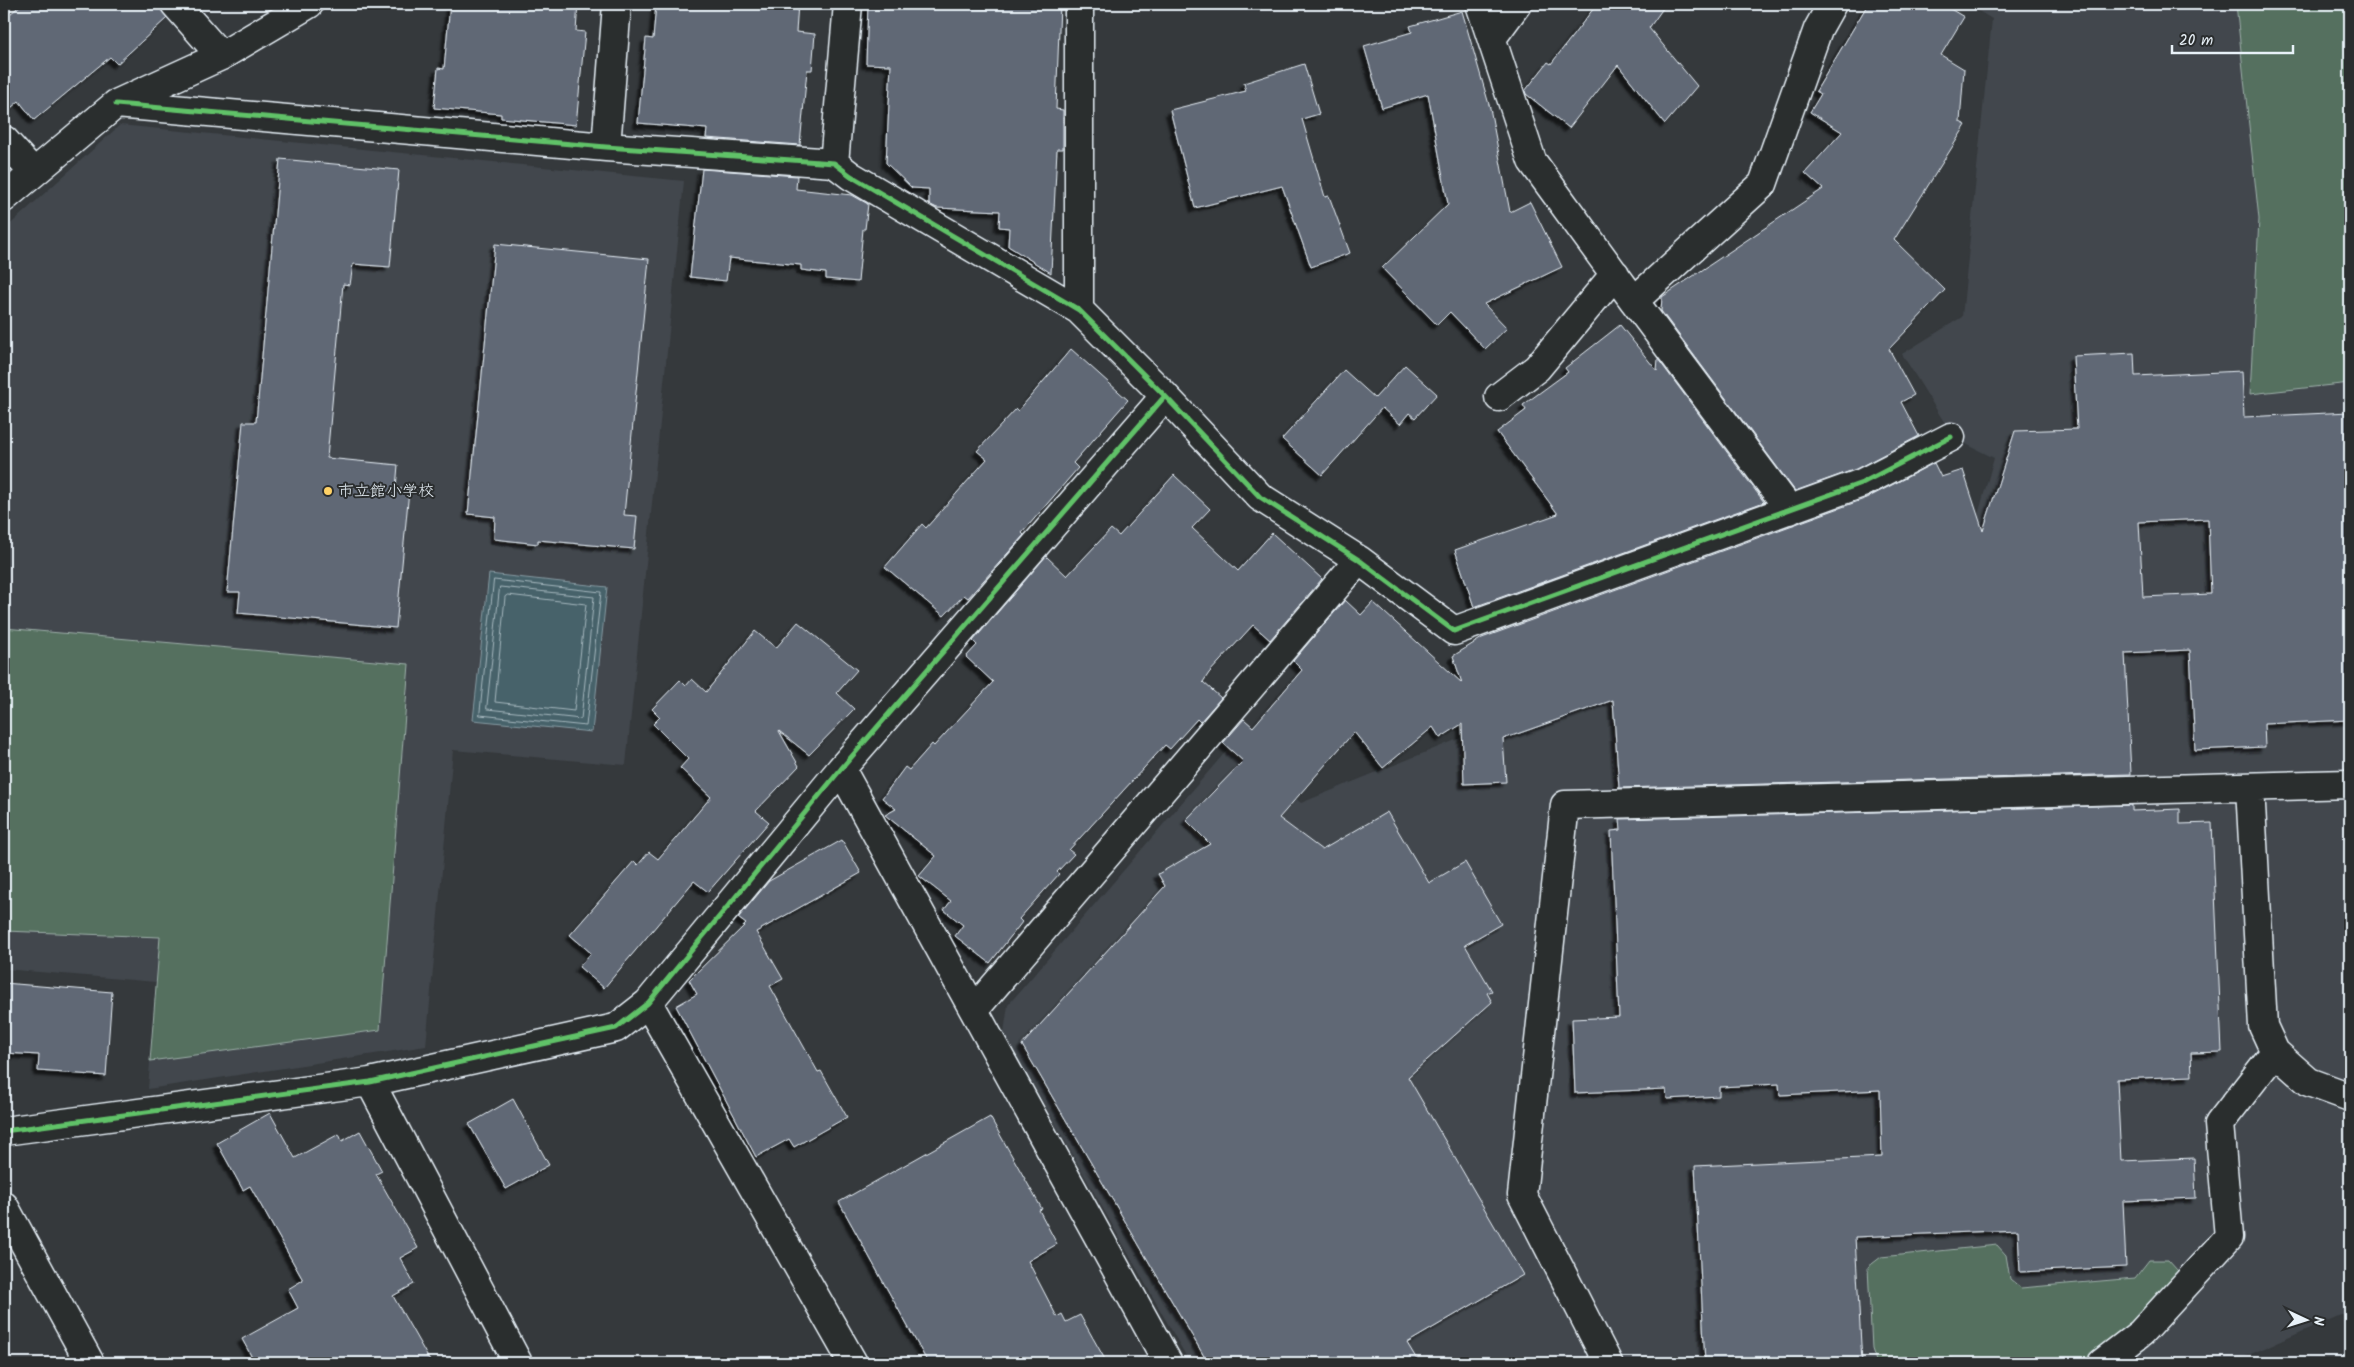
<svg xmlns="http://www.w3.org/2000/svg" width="2354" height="1367" viewBox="0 0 2354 1367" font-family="Kalam,'Klee One',sans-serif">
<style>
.built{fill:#42474d}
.green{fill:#55705e;stroke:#9eb0ab}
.water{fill:#46626a;stroke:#879ba3}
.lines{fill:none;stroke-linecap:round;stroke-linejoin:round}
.shore{stroke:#a7b8bf;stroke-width:1}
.building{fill:#616775;stroke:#e8f1f8;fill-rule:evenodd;filter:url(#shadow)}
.minor-casing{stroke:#e8f1f8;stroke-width:31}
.minor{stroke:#2a2d2e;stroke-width:28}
.cycleway-casing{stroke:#2a2d2e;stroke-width:8}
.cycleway{stroke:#61c268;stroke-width:5}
.poi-dot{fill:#ffd166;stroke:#2a2d2e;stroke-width:2}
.labels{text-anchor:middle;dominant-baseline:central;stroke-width:4;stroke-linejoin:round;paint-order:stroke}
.poi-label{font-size:16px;fill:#e8f1f8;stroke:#2a2d2e;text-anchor:start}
</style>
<defs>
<filter id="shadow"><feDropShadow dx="-4.5" dy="4.5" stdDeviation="1" flood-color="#0009"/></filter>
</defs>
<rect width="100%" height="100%" fill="#35393c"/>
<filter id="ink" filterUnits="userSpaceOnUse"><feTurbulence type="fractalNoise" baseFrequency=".02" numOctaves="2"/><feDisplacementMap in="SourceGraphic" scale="10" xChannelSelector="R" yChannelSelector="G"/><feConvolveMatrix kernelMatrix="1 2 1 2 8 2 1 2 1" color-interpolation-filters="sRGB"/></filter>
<g filter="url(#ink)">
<path class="built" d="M 1967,4 L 2350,4 L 2350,1311 L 2230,1363 L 1190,1363 L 1004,1033 L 1008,1005 L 1234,742 L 1301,803 L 1468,735 L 1965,562 L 1994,458 L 1954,438 L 1902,354 L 1962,317 L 1992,19 Z
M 120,125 L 684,181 L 626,765 L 453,750 L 426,1046 L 148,1089 L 156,982 L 4,969 L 4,230 Z"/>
<path class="green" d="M 2236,4 L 2350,4 L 2350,383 L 2250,394 L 2259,219 Z
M 4,628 L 409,664 L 380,1030 L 150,1061 L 160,937 L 4,931 Z
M 1997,1245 L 2006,1255 L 2010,1279 L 2021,1288 L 2135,1278 L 2149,1260 L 2168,1260 L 2178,1271 L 2127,1331 L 2080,1363 L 1959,1363 L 1952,1358 L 1876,1361 L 1872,1349 L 1868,1267 L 1881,1257 Z"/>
<path class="water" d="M 489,574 L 607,587 L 592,732 L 473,720 Z"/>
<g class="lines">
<path class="shore" d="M 494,580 L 601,592 L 586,726 L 480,715 Z
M 500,587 L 594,597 L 581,719 L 487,709 Z
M 508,595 L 586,604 L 574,711 L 495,702 L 505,597 Z"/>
</g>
<path class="building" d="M 22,4 L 160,4 L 167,18 L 117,64 L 110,57 L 34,120 L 19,101 L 4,114 L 4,19 Z
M 450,4 L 578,4 L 576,31 L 585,32 L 576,125 L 501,118 L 501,114 L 434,108 L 438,68 L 444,69 Z
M 656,4 L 798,4 L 796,32 L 815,34 L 812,70 L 807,70 L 800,145 L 706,138 L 707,129 L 638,123 L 646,38 L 653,39 Z
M 868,4 L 989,9 L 998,9 L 998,4 L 1060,4 L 1056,109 L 1063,110 L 1063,149 L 1057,149 L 1051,273 L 1008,246 L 1009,228 L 999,227 L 1000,211 L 937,208 L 929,204 L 929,189 L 912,188 L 886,163 L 891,65 L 866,64 Z
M 1597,4 L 1666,4 L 1649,28 L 1697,86 L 1665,124 L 1618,65 L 1569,128 L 1526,94 L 1525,91 L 1548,62 L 1551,64 Z
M 1868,4 L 1942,4 L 1964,17 L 1941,55 L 1964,69 L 1960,122 L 1966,125 L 1894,240 L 1945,290 L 1889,349 L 1914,395 L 1901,402 L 1919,436 L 1856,469 L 1795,491 L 1661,311 L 1662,297 L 1823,189 L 1805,173 L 1842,132 L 1810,112 L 1821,94 L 1816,91 Z
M 1462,11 L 1490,108 L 1510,212 L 1530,202 L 1562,267 L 1484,304 L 1507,328 L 1485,349 L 1450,312 L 1437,325 L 1382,268 L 1448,204 L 1428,94 L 1382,108 L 1364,46 L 1412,32 L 1410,26 Z
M 1304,64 L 1319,114 L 1302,119 L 1325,197 L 1329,196 L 1350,253 L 1311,267 L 1282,186 L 1195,208 L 1170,110 L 1246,91 L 1244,83 Z
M 280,159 L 399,170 L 390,267 L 353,264 L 350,285 L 343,284 L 327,458 L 398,465 L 396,488 L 409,490 L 396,628 L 238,613 L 240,592 L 227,592 L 243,422 L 256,422 Z
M 702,169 L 797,176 L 796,189 L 852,195 L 868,204 L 865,229 L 863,229 L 858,282 L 826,279 L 826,273 L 801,270 L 801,265 L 729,258 L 726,281 L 690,277 Z
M 495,244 L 649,259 L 624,515 L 637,516 L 634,549 L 538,540 L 538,544 L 494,539 L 495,517 L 468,514 Z
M 1620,325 L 1657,371 L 1658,359 L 1764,502 L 1474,607 L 1455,550 L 1558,514 L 1497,432 L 1526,410 L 1523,405 L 1568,372 L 1565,368 Z
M 1071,349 L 1128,400 L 1073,463 L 1078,468 L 1022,533 L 1024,535 L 968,598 L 964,595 L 944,616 L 885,567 L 922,524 L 926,528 L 987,459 L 977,451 L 1016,409 L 1018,411 Z
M 2134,353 L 2135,376 L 2242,371 L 2244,417 L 2350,412 L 2350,720 L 2264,724 L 2265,747 L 2195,750 L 2190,650 L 2125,653 L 2131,774 L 1619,788 L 1613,700 L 1503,739 L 1506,782 L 1464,784 L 1462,724 L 1440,738 L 1433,727 L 1383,768 L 1354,732 L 1279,818 L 1322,850 L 1387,812 L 1429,883 L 1465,862 L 1501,924 L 1465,945 L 1492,991 L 1487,993 L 1492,1002 L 1408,1077 L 1523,1275 L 1407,1343 L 1419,1363 L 1208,1363 L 1022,1045 L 1165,886 L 1158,874 L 1210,844 L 1186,820 L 1243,761 L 1223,743 L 1244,719 L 1253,727 L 1302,670 L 1293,661 L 1345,600 L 1361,615 L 1373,602 L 1462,683 L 1453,656 L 1482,638 L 1867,498 L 1934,463 L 1941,477 L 1963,470 L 1983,531 L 2015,431 L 2077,429 L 2073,356 ZM 2208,519 L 2211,594 L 2143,597 L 2139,522 Z
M 1405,365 L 1437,394 L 1415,418 L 1409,413 L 1400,424 L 1382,408 L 1322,475 L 1282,439 L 1344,370 L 1375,398 Z
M 1174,475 L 1210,509 L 1192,528 L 1238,571 L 1272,533 L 1322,579 L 1270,640 L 1253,625 L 1209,673 L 1203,682 L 1221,698 L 1200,722 L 1197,719 L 1170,749 L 1165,745 L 1069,850 L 1074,854 L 1057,872 L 1059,874 L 1019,919 L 1022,922 L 990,963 L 955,936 L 963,925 L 944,910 L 951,901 L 919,876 L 936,856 L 885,815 L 896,809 L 882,798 L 905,767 L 909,770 L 932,744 L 934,746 L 993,682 L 966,657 L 977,645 L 973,641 L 1046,556 L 1067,576 L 1111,529 L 1119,536 Z
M 798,622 L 857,670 L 837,693 L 854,709 L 809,755 L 779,731 L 799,766 L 756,811 L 769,822 L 708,892 L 694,881 L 604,988 L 579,967 L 591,953 L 570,935 L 634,861 L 638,865 L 649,852 L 658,859 L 711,797 L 680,768 L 688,759 L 653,724 L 660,717 L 652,709 L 680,680 L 686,686 L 692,679 L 706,692 L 755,631 L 776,648 Z
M 2132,805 L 2132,811 L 2180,809 L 2180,824 L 2212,823 L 2222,1052 L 2191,1053 L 2192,1076 L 2117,1079 L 2121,1161 L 2194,1158 L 2196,1198 L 2123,1201 L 2126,1267 L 2020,1272 L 2018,1230 L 1855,1237 L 1862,1363 L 1705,1363 L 1695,1166 L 1882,1157 L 1880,1090 L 1780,1095 L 1779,1084 L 1719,1087 L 1719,1096 L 1667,1099 L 1666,1089 L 1575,1093 L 1572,1019 L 1619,1017 L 1611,831 L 1621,830 L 1620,819 Z
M 842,840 L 861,873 L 756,932 L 783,979 L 770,986 L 818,1072 L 821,1071 L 847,1117 L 794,1147 L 789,1139 L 756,1157 L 676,1006 L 697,994 L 689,980 L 746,924 L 738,918 L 769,881 Z
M 4,983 L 112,992 L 106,1076 L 38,1071 L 39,1055 L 4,1053 Z
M 513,1099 L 549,1165 L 506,1189 L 469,1124 Z
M 270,1113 L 295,1158 L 339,1134 L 342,1141 L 360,1131 L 382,1171 L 376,1174 L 418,1248 L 400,1258 L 414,1284 L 393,1296 L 431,1363 L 255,1363 L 242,1339 L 298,1308 L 288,1289 L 303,1280 L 250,1186 L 243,1190 L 217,1143 Z
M 990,1117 L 1042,1209 L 1039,1210 L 1057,1244 L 1028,1261 L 1057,1317 L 1062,1314 L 1066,1322 L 1080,1315 L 1107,1363 L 928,1363 L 839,1202 Z"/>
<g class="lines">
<defs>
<path id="minor" d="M 175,4 L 221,56
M 1079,4 L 1079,310
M 1480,4 L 1532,161 L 1634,301 L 1763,184 L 1818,29 L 1832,4
M 1492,38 L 1517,4
M 4,140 L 33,172
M 606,147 L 617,4
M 834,163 L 848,4
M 4,198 L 116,104 L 221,56 L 309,4
M 1634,301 L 1790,510
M 1165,396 L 1260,497 L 1359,560 L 1454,631 L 1862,483 L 1951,437
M 1499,397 L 1537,368 L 1615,274
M 841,769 L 1168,1363
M 2250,787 L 2263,1026 L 2275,1052 L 2309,1082 L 2350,1097
M 648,1003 L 853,1363
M 974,1010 L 1359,560
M 370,1082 L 518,1363
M 4,1131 L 370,1082 L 616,1028 L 648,1003 L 841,769 L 1165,396 L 1079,310 L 851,176 L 834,163 L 606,147 L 116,104
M 4,1206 L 90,1363
M 1608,1363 L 1522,1195 L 1565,805 L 2350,784
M 2102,1363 L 2141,1333 L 2229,1237 L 2219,1124 L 2275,1052"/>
</defs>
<use href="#minor" class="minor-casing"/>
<use href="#minor" class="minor"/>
<defs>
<path id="cycleway" d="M 1165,396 L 1260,497 L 1359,560 L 1454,631 L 1862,483 L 1951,437
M 4,1131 L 370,1082 L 616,1028 L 648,1003 L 841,769 L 1165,396 L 1079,310 L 851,176 L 834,163 L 606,147 L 116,104"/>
</defs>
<use href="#cycleway" class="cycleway-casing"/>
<use href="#cycleway" class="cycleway"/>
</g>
</g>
<circle class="poi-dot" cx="328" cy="491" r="5"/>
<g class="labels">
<g class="poi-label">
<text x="338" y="491">市立館小学校</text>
</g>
</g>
<rect width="2354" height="1367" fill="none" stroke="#2a2d2e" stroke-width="20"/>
<rect x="10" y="10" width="2334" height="1347" fill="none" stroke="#e8f1f8" stroke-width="2" filter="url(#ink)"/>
<g transform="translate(2306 1320) rotate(94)" stroke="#2a2d2e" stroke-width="4" paint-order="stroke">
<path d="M0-4L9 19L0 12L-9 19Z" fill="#e8f1f8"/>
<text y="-8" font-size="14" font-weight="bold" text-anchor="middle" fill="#e8f1f8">N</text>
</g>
<path d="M2172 45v8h121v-8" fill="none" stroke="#e8f1f8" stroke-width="2.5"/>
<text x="2179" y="45" font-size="15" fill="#e8f1f8" stroke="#2a2d2e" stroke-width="4" paint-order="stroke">20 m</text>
</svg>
